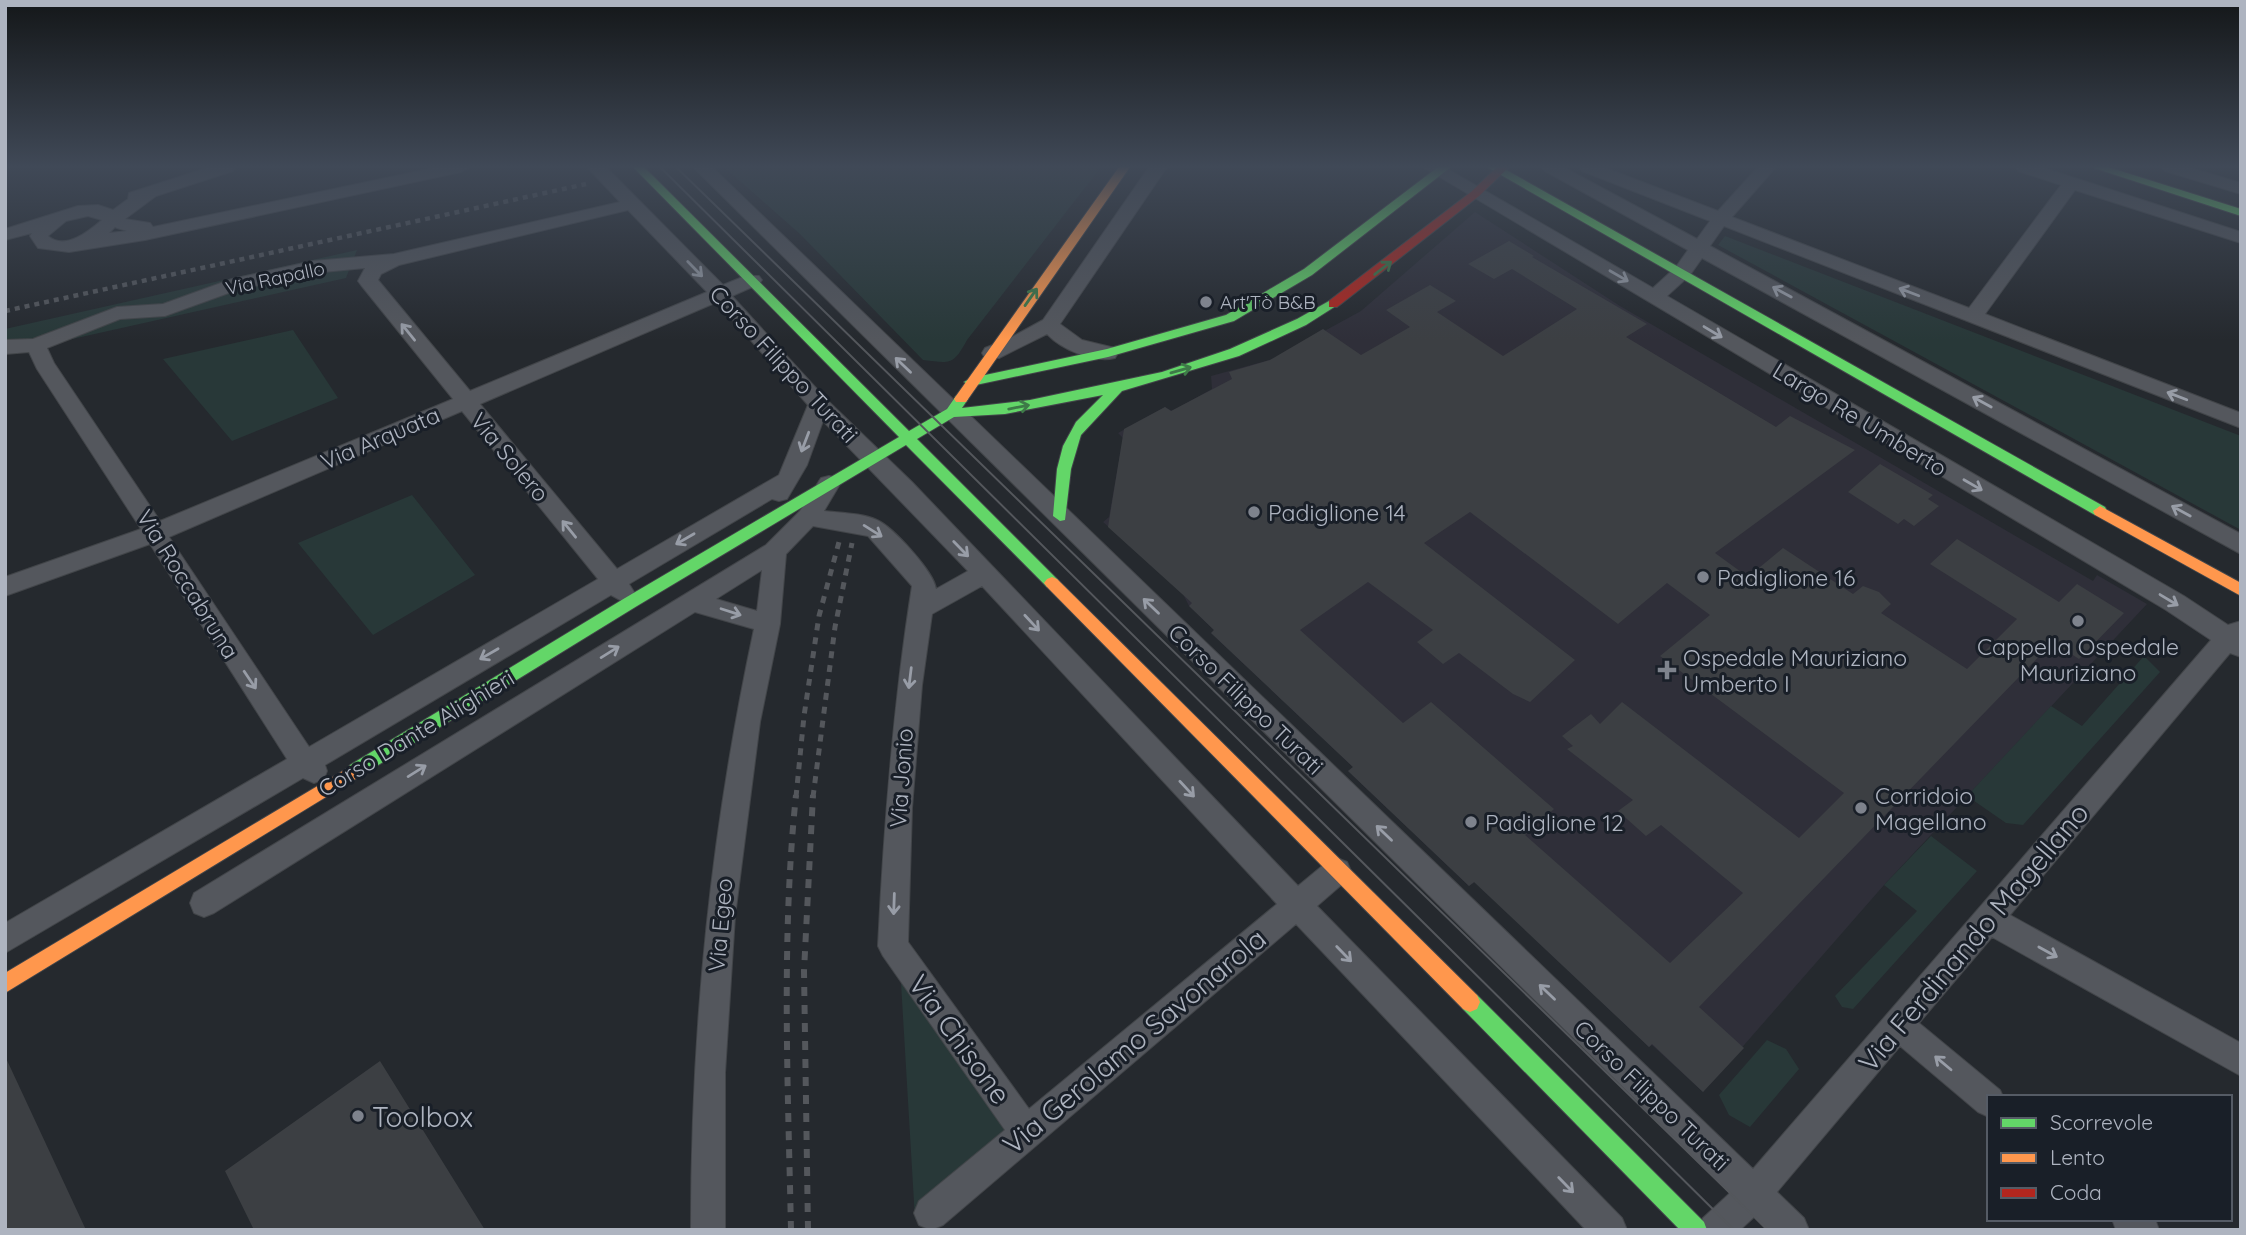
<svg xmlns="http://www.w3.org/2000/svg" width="2246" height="1235" viewBox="0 0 2246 1235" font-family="Quicksand,sans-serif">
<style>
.medical{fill:#2f2f39}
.green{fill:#283838}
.building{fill:#3c3f43;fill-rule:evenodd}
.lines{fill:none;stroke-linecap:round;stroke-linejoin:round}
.street-casing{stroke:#424549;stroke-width:2}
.fast-casing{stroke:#424549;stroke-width:2}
.slow-casing{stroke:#424549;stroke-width:2}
.jam-casing{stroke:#424549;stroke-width:2}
.street{fill:#54575d;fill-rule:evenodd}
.fast{fill:#63d668;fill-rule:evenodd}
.slow{fill:#ff974d;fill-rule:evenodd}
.jam{fill:#b3261e;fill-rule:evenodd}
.tram{stroke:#54575c;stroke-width:2}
.rail-far2{stroke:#54575c;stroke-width:4.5;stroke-dasharray:5 5;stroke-linecap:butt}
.rail-far1{stroke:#54575c;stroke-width:5;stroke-dasharray:7 7;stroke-linecap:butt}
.rail{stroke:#54575c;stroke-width:6;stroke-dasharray:9 9;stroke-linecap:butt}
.oneway{stroke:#3e7a48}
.oneway2{stroke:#989da7}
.poi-dot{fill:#7e838d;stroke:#191f28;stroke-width:2.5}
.labels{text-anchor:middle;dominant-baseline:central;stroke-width:6;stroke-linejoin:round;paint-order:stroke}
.far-street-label{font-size:19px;fill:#aeb4c0;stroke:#191f28}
.far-poi-label{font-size:19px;fill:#aeb4c0;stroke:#191f28;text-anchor:start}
.street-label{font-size:23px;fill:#aeb4c0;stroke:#191f28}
.poi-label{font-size:23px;fill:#aeb4c0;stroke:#191f28;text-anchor:start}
.near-street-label{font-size:28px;fill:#aeb4c0;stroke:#191f28}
.near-poi-label{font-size:28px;fill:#aeb4c0;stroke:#191f28;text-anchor:start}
</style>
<rect width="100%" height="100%" fill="#25292e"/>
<path class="medical" d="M 1475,212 L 1620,306 L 2093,581 L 2097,575 L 2147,604 L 1884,885 L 1703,1092 L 1652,1045 L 1649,1047 L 1475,882 L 1469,886 L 1348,771 L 1353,767 L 1211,633 L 1214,630 L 1189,606 L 1183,594 L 1103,522 L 1109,517 L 1123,438 L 1118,433 L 1165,407 L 1172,411 L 1212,389 L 1211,376 L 1273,359 L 1361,311 Z"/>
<path class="green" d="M 724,167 L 1101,167 L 967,340 C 953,366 950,363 923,360 L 800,234 Z
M 1725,236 L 2241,436 L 2241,530 L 1718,245 Z
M 357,250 L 346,278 L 5,354 L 5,329 Z
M 293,330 L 338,398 L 232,441 L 163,359 Z
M 412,495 L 475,575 L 373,635 L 298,543 Z
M 2144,656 L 2160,672 L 2023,825 L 2006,823 L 1967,796 L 2051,706 L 2082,726 Z
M 1931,836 L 1977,871 L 1853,1009 L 1842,1007 L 1835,996 L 1917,911 L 1884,885 Z
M 900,966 L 1016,1131 L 915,1219 Z
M 1767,1040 L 1786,1049 L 1799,1069 L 1750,1127 L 1729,1115 L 1719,1095 Z"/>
<path class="building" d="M 1509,241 L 1534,256 L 1532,257 L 1647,324 L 1626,337 L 1776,427 L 1790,416 L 1855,450 L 1715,553 L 1748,577 L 1783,548 L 1853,594 L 1863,586 L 1879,592 L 1891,604 L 1881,613 L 1967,669 L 2017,619 L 1930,564 L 1957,539 L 2059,602 L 2077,584 L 2124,613 L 2079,659 L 2053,642 L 1699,1007 L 1744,1048 L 1703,1092 L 1652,1044 L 1649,1047 L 1474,882 L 1469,886 L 1348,771 L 1353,767 L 1211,633 L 1214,630 L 1189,606 L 1192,603 L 1108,527 L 1124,429 L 1165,407 L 1171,411 L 1232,379 L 1229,372 L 1270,360 L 1323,329 L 1361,355 L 1410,327 L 1386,310 L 1430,285 L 1456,301 L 1437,312 L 1503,356 L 1577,309 L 1512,269 L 1494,279 L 1468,264 ZM 1470,512 L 1618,624 L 1667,583 L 1710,615 L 1660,656 L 1844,793 L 1799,838 L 1622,702 L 1600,724 L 1591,714 L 1562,736 L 1573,746 L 1567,749 L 1633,800 L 1618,811 L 1646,836 L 1661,825 L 1743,893 L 1670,963 L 1525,835 L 1554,809 L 1431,702 L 1403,723 L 1300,630 L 1368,582 L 1433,630 L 1417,642 L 1443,664 L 1459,653 L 1513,694 L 1530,702 L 1575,660 L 1424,543 Z
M 1880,464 L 1933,495 L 1928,499 L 1939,506 L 1914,526 L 1904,519 L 1898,524 L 1848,492 Z
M 5,1056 L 86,1230 L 5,1230 Z
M 380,1061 L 485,1230 L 254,1230 L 225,1171 Z"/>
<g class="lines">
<defs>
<path id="street" d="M 210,167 L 236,167 L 233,171 L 156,196 L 125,219 L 150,223 L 153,227 L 438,167 L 470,167 L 461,172 L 145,240 L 69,252 L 38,248 L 30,236 L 32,233 L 5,240 L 5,229 L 78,206 L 98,205 L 113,210 L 128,199 L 129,193 ZM 88,216 L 102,220 C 89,231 65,251 48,236 L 66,221 ZM 115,227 L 117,228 L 127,231 L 109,233 Z
M 587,167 L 606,167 L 723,285 L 745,276 L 759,276 L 762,280 L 759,284 L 732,296 L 826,399 L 912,482 L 1298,886 L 1327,862 L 1337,858 L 1347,862 L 1351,871 L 1347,880 L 1317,906 L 1622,1218 L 1627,1230 L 1586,1230 L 1296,924 L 943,1225 L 931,1230 L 919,1225 L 914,1213 L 919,1201 L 1005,1130 L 883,956 L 878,946 C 884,823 893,706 912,586 L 868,536 L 813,526 L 786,554 L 780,624 L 760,722 L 735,916 L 725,1073 L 725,1230 L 691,1230 C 691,1023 711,831 754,629 L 695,612 L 214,913 L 204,917 L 194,913 L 190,903 L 194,893 L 766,545 L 800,511 L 821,478 L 829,476 L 837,478 L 840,484 L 824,511 C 841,513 862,513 877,520 C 893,527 935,573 936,589 L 968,571 L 823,421 L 807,465 L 787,499 L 779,501 L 772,499 L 629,584 L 634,592 L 631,599 L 622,601 L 611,595 L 325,765 L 327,771 L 324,779 L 314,783 L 303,778 L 5,953 L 5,923 L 287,759 L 150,544 L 5,596 L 5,577 L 141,529 L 37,369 L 29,352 L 5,354 L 5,340 L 33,339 L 117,307 L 163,304 L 232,279 L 313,261 L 394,254 L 620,202 ZM 628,210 L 707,292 L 470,391 L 378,280 L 381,274 L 399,265 ZM 365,268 L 358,281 L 361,285 L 453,399 L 160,521 L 54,363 L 47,348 L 120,319 L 165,316 L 237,290 L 313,273 ZM 717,302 L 808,405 L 779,475 L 617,569 L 480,404 ZM 462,411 L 598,579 L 309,747 L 169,537 ZM 762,570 L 757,611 L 716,599 ZM 982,586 L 1277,904 L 1029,1109 L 908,942 L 912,808 L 922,685 L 932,614 Z
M 693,167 L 712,167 L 1753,1169 L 2211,640 L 2166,610 L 1423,167 L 1444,167 L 1653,288 L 1676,267 L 1688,250 L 1545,171 L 1542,167 L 1563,167 L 1697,239 L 1710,221 L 1582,171 L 1579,167 L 1603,167 L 1718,211 L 1758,167 L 1776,167 L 1732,217 L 1969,308 L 2061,185 L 2018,171 L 2015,167 L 2041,167 L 2241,232 L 2241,243 L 2075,190 L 1985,314 L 2241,413 L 2241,428 L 1724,226 L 1710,246 L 2241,534 L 2241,554 L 1702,258 L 1690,275 L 1667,296 L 2184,596 L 2228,625 L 2241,621 L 2241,657 L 2230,653 L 2010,915 L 2241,1043 L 2241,1076 L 1992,937 L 1919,1023 L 2000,1090 L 2003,1097 L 1989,1097 L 1989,1117 L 1978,1112 L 1900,1046 L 1777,1192 L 1804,1218 L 1809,1230 L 1767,1230 L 1754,1217 L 1740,1230 L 1698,1230 L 1703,1218 L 1730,1193 Z
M 1149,167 L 1167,167 L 1060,324 L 1082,340 L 1115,348 L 1118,353 L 1115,358 C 1094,363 1062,350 1047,334 L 999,358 L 985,358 L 982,353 L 985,348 L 1010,338 L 1043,320 Z
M 2162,167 L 2188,167 L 2241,183 L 2241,194 L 2165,171 Z
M 2112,1219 L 2155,1219 L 2159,1230 L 2116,1230 Z"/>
<path id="fast" d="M 633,167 L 644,167 L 909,431 L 947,409 L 956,396 L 961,394 L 968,399 L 962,408 L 1030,400 L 1162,372 L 1230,349 L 1297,319 L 1329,301 L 1337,301 L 1339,304 L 1306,325 L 1239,356 L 1122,391 L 1081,435 L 1071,469 L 1065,520 L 1060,521 L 1053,516 L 1057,469 L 1063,446 L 1076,422 L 1103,395 L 1005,414 L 954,417 L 917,439 L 1057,579 L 1060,583 L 1057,587 L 1047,587 L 906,445 L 637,606 L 362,775 L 356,777 L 350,775 L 347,770 L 350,765 L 625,598 L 899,437 Z
M 1438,167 L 1451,167 L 1312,275 L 1234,321 L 1108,357 L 971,386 L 964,382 L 971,378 L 1107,349 L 1226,315 L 1304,269 Z
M 1487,167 L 1501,167 L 2105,507 L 2107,511 L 2105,515 L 2095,515 Z
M 2091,167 L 2108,167 L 2241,209 L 2241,216 Z
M 1470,992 L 1477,995 L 1704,1222 L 1707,1230 L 1680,1230 L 1463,1009 L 1460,1002 L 1463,995 Z"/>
<path id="slow" d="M 1119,167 L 1130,167 L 966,402 L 956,402 L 954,399 L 956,396 Z
M 2100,506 L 2241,583 L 2241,596 L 2095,515 L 2093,511 Z
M 1052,577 L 1057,579 L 1477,995 L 1480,1002 L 1477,1009 L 1470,1012 L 1463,1009 L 1047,587 L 1044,583 L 1047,579 Z
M 356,763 L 362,765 L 365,770 L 362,775 L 5,993 L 5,973 Z"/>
<path id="jam" d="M 1497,167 L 1509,167 L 1479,196 L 1337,307 L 1329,307 L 1329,301 L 1471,192 Z"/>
</defs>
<use href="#street" class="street-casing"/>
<use href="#fast" class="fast-casing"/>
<use href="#slow" class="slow-casing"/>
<use href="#jam" class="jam-casing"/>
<use href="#street" class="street"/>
<use href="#fast" class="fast"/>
<use href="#slow" class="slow"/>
<use href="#jam" class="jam"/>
<path class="tram" d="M 660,167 L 1734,1230
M 676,167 L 1768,1230"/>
<path class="rail-far2" d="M 5,311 L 586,184"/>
<path class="rail-far1" d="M 796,797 L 804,716 L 819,616 L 839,542
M 813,797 L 835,627 L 852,543"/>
<path class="rail" d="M 791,1230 C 788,1086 781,939 796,795
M 808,1230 L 804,971 L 813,795"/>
</g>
<defs><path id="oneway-shaft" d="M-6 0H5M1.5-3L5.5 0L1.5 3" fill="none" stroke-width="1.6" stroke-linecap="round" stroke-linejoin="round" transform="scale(1.75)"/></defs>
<g class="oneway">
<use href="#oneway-shaft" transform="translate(1383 268) rotate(-38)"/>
<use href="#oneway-shaft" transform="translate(1031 297) rotate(-55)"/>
<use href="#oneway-shaft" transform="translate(1181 370) rotate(-16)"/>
<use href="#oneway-shaft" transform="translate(1019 407) rotate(-11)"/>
</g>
<g class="oneway2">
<use href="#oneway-shaft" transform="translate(695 269) rotate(46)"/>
<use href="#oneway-shaft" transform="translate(1619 276) rotate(30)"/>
<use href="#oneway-shaft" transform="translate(1782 292) rotate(-151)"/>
<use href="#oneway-shaft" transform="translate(1909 292) rotate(-159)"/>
<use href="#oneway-shaft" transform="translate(408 332) rotate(-129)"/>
<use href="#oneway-shaft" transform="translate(1713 332) rotate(31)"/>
<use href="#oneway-shaft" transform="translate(903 365) rotate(-136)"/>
<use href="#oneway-shaft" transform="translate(2177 396) rotate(-159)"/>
<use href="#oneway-shaft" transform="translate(1982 402) rotate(-151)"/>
<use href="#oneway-shaft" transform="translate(805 442) rotate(111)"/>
<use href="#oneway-shaft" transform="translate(1973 485) rotate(30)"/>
<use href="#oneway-shaft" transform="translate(2181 511) rotate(-151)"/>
<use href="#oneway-shaft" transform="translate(569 529) rotate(-129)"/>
<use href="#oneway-shaft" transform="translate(873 531) rotate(32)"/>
<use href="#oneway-shaft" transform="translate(685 539) rotate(150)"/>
<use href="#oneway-shaft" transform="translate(961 549) rotate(46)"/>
<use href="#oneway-shaft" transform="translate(2169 600) rotate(31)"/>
<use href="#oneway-shaft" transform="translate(1151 606) rotate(-136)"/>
<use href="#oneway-shaft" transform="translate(731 612) rotate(18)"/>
<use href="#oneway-shaft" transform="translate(1032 623) rotate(47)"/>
<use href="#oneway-shaft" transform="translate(610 652) rotate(-32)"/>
<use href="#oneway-shaft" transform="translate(489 654) rotate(150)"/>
<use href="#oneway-shaft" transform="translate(910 678) rotate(97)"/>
<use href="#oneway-shaft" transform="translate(250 680) rotate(56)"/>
<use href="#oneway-shaft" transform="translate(417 771) rotate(-32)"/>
<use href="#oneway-shaft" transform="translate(1187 789) rotate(47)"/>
<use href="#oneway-shaft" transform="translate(1384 833) rotate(-136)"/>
<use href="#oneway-shaft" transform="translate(894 904) rotate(92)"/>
<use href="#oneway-shaft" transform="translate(2048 952) rotate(29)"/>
<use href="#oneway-shaft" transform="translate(1344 954) rotate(46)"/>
<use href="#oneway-shaft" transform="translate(1547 992) rotate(-136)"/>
<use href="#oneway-shaft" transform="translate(1943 1063) rotate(-140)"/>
<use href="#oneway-shaft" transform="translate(1566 1185) rotate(46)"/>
</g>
<linearGradient id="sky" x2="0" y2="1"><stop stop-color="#141719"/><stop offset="0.49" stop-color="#404957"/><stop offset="1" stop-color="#404957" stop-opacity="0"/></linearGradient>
<rect width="2246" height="340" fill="url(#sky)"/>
<g class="poi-dot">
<circle cx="1206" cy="302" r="7"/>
<circle cx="1254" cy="512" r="7"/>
<circle cx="1703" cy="577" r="7"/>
<circle cx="2078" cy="621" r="7"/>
<path d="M1663.5 659.5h7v7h7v7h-7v7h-7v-7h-7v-7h7z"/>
<circle cx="1861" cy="808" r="7"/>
<circle cx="1471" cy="822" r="7"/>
<circle cx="358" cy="1116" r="7"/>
</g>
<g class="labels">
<g class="far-street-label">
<text transform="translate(275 278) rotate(-12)">Via Rapallo</text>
</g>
<g class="far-poi-label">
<text x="1220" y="302">Art'Tò B&amp;B</text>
</g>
<g class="street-label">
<text transform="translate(784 364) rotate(47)">Corso Filippo Turati</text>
<text transform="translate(1860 419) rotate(31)">Largo Re Umberto</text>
<text transform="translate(380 438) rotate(-23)">Via Arquata</text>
<text transform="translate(510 457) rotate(50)">Via Solero</text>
<text transform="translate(188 584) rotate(58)">Via Roccabruna</text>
<text transform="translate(1246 699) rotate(44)">Corso Filippo Turati</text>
<text transform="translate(416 733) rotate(-31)">Corso Dante Alighieri</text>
<text transform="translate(901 778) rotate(-86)">Via Jonio</text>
<text transform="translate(720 925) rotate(-85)">Via Egeo</text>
<text transform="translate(1652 1095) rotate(44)">Corso Filippo Turati</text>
</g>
<g class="poi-label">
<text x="1268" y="512">Padiglione 14</text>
<text x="1717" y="577">Padiglione 16</text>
<text x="2078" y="646" text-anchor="middle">Cappella Ospedale<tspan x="2078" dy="26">Mauriziano</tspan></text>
<text x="1683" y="657">Ospedale Mauriziano<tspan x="1683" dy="26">Umberto I</tspan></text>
<text x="1875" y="795">Corridoio<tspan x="1875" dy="26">Magellano</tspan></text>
<text x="1485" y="822">Padiglione 12</text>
</g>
<g class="near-street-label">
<text transform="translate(1973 937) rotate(-50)">Via Ferdinando Magellano</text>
<text transform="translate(960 1039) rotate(54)">Via Chisone</text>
<text transform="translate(1134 1041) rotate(-40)">Via Gerolamo Savonarola</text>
</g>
<g class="near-poi-label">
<text x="372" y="1116">Toolbox</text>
</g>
</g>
<rect width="2246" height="1235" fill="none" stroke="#aeb4c0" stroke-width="14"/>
<rect x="1987" y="1095" width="245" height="126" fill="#191f28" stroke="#555b65" stroke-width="2"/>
<rect x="2001" y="1118" width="35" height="10" fill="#63d668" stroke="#555b65" stroke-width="2"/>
<text x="2050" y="1130" font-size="21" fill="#aeb4c0">Scorrevole</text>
<rect x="2001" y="1153" width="35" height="10" fill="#ff974d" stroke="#555b65" stroke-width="2"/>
<text x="2050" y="1165" font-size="21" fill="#aeb4c0">Lento</text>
<rect x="2001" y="1188" width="35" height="10" fill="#b3261e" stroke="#555b65" stroke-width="2"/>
<text x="2050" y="1200" font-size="21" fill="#aeb4c0">Coda</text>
</svg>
